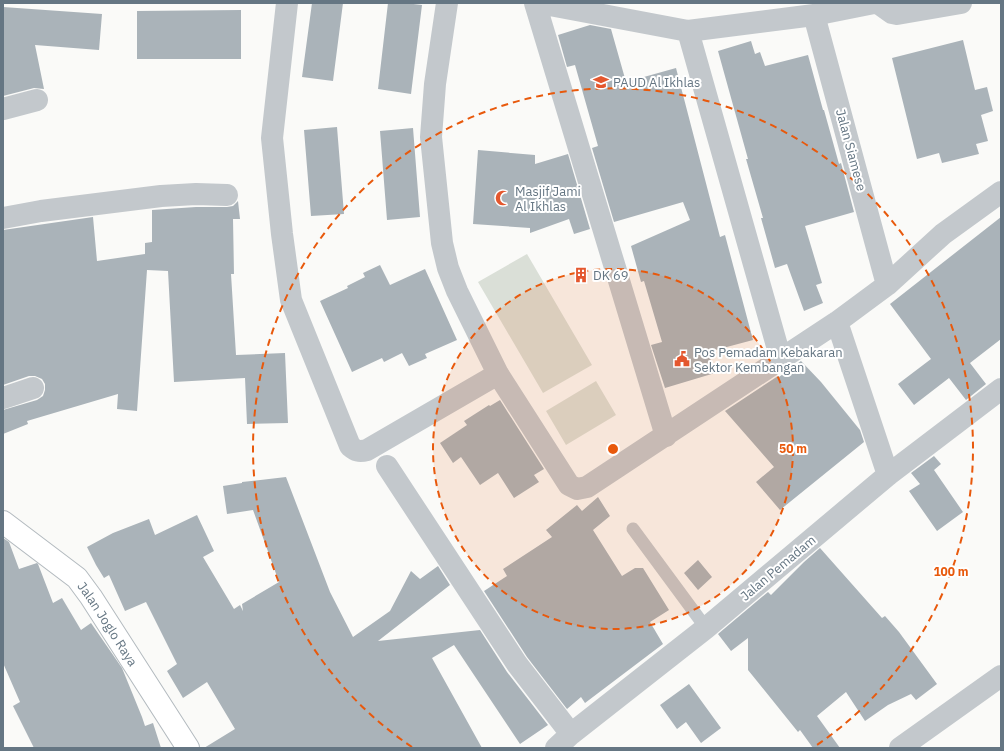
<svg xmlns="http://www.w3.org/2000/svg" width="1004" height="751" viewBox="0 0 1004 751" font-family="'IBM Plex Sans',sans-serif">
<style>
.green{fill:#dadfd7}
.building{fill:#aab3b9}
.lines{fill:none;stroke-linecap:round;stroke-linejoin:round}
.secondary-casing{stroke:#b3babf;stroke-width:24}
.lane{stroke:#c3c8cc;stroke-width:13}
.street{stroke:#c3c8cc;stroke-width:22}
.secondary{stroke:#fff;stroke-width:22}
.ring{fill:none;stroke:#e8590c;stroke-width:2;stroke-dasharray:7 5}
.labels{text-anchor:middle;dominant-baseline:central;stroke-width:4;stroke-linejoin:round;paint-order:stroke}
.poi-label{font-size:13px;fill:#657683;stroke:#fff;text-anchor:start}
.street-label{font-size:13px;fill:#657683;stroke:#fff}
.centre{fill:#e8590c;stroke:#fff;stroke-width:2}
.ring-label{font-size:12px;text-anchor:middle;font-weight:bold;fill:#e8590c;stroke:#fff;stroke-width:4;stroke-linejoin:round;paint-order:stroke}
</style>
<rect width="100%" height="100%" fill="#fafaf8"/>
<path class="green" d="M 527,254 L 592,365 L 543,393 L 478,282 Z
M 596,381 L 616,415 L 566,445 L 546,411 Z"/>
<path class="building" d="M 312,3 L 343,3 L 333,81 L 302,77 Z
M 388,3 L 405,3 L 422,5 L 411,94 L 378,89 Z
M 3,7 L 102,14 L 99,50 L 35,45 L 44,89 L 34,88 L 3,96 Z
M 241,10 L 241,59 L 137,59 L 137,11 Z
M 590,25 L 611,29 L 626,82 L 676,68 L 720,237 L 725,235 L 753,340 L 708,352 L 715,373 L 665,388 L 651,345 L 662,342 L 644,281 L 641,282 L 631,246 L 690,220 L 683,202 L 614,222 L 592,148 L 598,146 L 575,65 L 567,67 L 558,35 Z
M 963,40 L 975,90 L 987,87 L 993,111 L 981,115 L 988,141 L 976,144 L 979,154 L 942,163 L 939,153 L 917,159 L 892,58 Z
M 751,41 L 755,54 L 760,52 L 765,66 L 808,55 L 823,110 L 824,110 L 839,164 L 841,163 L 854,212 L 805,226 L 822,283 L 816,285 L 823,303 L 804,311 L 787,264 L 775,268 L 761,218 L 763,218 L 746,159 L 748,159 L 718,51 Z
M 337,127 L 344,214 L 311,216 L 304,130 Z
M 413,128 L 420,217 L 387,220 L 380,131 Z
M 478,150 L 535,155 L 535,164 L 568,154 L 590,229 L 574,234 L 569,219 L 530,233 L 530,228 L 473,224 Z
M 238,201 L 240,219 L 233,219 L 234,274 L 231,274 L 236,355 L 285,353 L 288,423 L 247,424 L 245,378 L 174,382 L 168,271 L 147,270 L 137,411 L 117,409 L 118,394 L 27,421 L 28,424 L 3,434 L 3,410 L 37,400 L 43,396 L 45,390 L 45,384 L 42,379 L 35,376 L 29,376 L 3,385 L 3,230 L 93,217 L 97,261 L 145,254 L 145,243 L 152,242 L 152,210 L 196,207 L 227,207 L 233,206 Z
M 1001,217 L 1001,339 L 970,363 L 986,384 L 966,400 L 949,378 L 914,405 L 898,384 L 931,359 L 890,304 Z
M 380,265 L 390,285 L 425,269 L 457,340 L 425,354 L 427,358 L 409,366 L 402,353 L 384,362 L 382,358 L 352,372 L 320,301 L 348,288 L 347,286 L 365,277 L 363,273 Z
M 801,361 L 821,382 L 860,430 L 864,442 L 780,510 L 756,482 L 774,467 L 725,411 L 778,376 L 779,377 Z
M 500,400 L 544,469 L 534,475 L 539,482 L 514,498 L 498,473 L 480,485 L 461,457 L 453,463 L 440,443 L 467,425 L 464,421 L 489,405 L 490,406 Z
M 934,456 L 941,464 L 934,470 L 963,512 L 937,531 L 909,491 L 920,484 L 911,473 Z
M 286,477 L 330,592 L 353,637 L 390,611 L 411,571 L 420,579 L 438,566 L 450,585 L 378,641 L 480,630 L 507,672 L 548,725 L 520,744 L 454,645 L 432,658 L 482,748 L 204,748 L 235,729 L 207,682 L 183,698 L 167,671 L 177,664 L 146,602 L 125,611 L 109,575 L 104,578 L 96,565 L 87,547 L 113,533 L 149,519 L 155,535 L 197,515 L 214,551 L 203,557 L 234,609 L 240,605 L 243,611 L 242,604 L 279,582 L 253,510 L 227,514 L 223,486 L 242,483 L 242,482 Z
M 598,497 L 610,516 L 593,530 L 622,576 L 635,568 L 643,568 L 669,610 L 650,622 L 663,644 L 585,703 L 581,697 L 567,709 L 527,657 L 484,591 L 507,576 L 503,569 L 552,537 L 546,530 L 577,505 L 582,511 Z
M 3,538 L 9,542 L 19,569 L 37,563 L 38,564 L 53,603 L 62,598 L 81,630 L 91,623 L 122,668 L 142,717 L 145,726 L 153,723 L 161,748 L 34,748 L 13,706 L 20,702 L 3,663 Z
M 820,548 L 882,618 L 885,616 L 899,632 L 937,684 L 916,700 L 911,694 L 888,705 L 865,721 L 846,692 L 817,716 L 840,748 L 813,748 L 800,730 L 798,732 L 748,670 L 748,638 L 731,651 L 718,634 L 768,592 L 771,595 L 804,562 Z
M 698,560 L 712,577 L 698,590 L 684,573 Z
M 689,684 L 721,728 L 701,743 L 686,722 L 677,729 L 660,705 Z"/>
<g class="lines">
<defs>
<g id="secondary">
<path id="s1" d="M 3,522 L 77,578 L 91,597 L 188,748"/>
</g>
</defs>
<use href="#secondary" class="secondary-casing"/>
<path class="lane" d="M 633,529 L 706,628"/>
<path class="street" d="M 287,3 L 272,138 L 282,234 L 291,300 L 350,446 C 356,451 359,452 367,450 L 498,374
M 447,3 L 435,84 L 431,137 L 442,243 L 448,268 L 457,291 L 498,374 L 569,485 L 577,489 L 587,487 L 837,322 L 887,285 L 943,234 L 1001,192
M 535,3 L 666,436
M 539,3 L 688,31 L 814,15 L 874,3
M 878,3 L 892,13 L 897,14 L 961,3
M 814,15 L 887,285
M 688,31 L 781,360
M 3,109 L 37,100
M 3,218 L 41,211 L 161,196 L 196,194 L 227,195
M 837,322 L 888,475
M 3,398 L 33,388
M 387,466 L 517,664 L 571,734
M 556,748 L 571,734 L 706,628 L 888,475 L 1001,389
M 900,748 L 1001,676"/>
<use href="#secondary" class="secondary"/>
</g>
<circle cx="613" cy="449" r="180" fill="#e8590c" fill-opacity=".12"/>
<g class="ring">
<circle cx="613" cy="449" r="180"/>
<path d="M412 747A360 360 0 1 1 814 747"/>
</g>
<defs>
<symbol id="school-bare" viewBox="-9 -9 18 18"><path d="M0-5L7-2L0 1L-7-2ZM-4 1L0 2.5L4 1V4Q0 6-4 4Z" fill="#e4572e" stroke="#fff" stroke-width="2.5" paint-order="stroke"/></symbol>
<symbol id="mosque-bare" viewBox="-9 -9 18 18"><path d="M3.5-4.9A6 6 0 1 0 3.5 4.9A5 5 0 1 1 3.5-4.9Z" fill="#e4572e" stroke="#fff" stroke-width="2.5" paint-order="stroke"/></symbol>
<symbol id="building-bare" viewBox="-9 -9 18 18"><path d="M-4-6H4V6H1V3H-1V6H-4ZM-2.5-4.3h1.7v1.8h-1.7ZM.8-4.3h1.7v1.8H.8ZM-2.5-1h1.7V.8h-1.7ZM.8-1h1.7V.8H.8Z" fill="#e4572e" stroke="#fff" stroke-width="2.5" paint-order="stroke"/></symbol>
<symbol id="civic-bare" viewBox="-9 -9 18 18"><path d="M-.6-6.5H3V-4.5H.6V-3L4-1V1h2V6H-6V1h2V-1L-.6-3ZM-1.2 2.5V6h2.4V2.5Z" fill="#e4572e" stroke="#fff" stroke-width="2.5" paint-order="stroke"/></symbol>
</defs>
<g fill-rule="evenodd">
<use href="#school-bare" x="590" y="71" width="22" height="22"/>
<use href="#mosque-bare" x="492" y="187" width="22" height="22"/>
<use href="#building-bare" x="570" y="264" width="22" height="22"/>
<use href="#civic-bare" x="671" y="348" width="22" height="22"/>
</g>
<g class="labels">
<g class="poi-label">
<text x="613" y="82">PAUD Al Ikhlas</text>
<text x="515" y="191">Masjif Jami<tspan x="515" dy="15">Al Ikhlas</tspan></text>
<text x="593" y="275">DK 69</text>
<text x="694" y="352">Pos Pemadam Kebakaran<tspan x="694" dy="15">Sektor Kembangan</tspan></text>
</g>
<g class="street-label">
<text transform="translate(851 150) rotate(75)">Jalan Siamese</text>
<text transform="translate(778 568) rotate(-40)">Jalan Pemadam</text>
<text stroke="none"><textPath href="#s1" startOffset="148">Jalan Joglo Raya</textPath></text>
</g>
</g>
<circle cx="613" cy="449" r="6" class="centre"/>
<g class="ring-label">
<text x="793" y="453">50 m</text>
<text x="951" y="576">100 m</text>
</g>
<rect width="1004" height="751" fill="none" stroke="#657683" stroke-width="8"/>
</svg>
